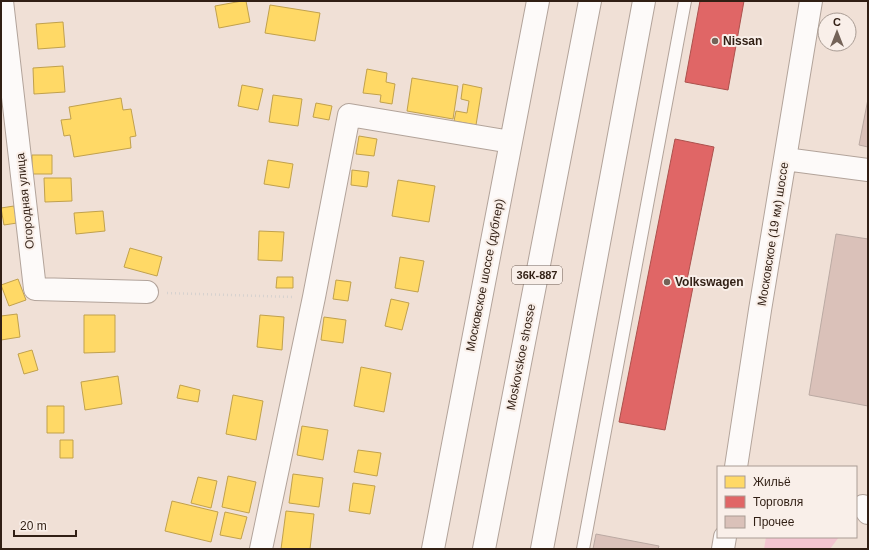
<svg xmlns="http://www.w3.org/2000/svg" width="869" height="550" viewBox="0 0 869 550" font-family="Arial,sans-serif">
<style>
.green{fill:#f3c5d1}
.homes{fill:#ffd966;stroke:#c1a14d}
.shops{fill:#e06666;stroke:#ac514d}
.building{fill:#dac1b9;stroke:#bbaaa3}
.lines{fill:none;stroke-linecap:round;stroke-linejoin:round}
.lane-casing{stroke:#b2a39a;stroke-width:14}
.street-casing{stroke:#b2a39a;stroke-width:24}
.primary-casing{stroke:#b2a39a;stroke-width:24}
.path{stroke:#d7d2cf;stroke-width:2.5;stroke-dasharray:1 3;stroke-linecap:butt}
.lane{stroke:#fdfaf9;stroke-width:12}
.street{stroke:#fdfaf9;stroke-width:22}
.primary{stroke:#fdfaf9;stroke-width:22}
.poi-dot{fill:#746358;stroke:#f9efe9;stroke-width:1.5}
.labels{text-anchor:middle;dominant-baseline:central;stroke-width:4;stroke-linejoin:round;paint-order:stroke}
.shield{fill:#f9efe9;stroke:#6d5d54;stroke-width:1}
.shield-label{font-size:11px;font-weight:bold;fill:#311f14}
.poi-label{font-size:12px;font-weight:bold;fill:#311f14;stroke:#f9efe9;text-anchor:start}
.street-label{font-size:12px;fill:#311f14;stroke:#f9efe9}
</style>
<rect width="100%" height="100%" fill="#f0e0d6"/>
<path class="green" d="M 766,537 L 839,537 L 830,549 L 764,549 Z"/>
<path class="homes" d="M 242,1 L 246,1 L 250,22 L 219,28 L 215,6 Z
M 270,5 L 320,13 L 315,41 L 265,33 Z
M 63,22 L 65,47 L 38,49 L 36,24 Z
M 63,66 L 65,92 L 34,94 L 33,68 Z
M 367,69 L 387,73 L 386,82 L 395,84 L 392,104 L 380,102 L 381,95 L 363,93 Z
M 412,78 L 458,86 L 453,119 L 407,111 Z
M 463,84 L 482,88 L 476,125 L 454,121 L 456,111 L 467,113 L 469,101 L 461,99 Z
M 242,85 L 263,89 L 258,110 L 238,106 Z
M 273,95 L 302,99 L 298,126 L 269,122 Z
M 121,98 L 123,110 L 131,109 L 136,136 L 130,137 L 131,148 L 74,157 L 70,135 L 64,136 L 61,120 L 71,119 L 69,107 Z
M 316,103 L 332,106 L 329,120 L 313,117 Z
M 359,136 L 377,139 L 374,156 L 356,154 Z
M 32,155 L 52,155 L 52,174 L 32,174 Z
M 268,160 L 293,164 L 289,188 L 264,184 Z
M 352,170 L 369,172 L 367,187 L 351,185 Z
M 44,178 L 71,178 L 72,201 L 45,202 Z
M 398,180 L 435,186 L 429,222 L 392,216 Z
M 14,206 L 17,223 L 4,225 L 1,208 Z
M 103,211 L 105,231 L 76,234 L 74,213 Z
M 259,231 L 284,232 L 282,261 L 258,260 Z
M 130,248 L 162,257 L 157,276 L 124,267 Z
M 400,257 L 424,261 L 418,292 L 395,288 Z
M 277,277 L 293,277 L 293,288 L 276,288 Z
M 18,279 L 26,300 L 9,306 L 1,285 Z
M 336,280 L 351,282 L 348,301 L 333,299 Z
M 391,299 L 409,303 L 402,330 L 385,326 Z
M 17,314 L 20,337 L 1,340 L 1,316 Z
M 84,315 L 115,315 L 115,352 L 84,353 Z
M 260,315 L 284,317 L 282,350 L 257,347 Z
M 324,317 L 346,320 L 343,343 L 321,340 Z
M 32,350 L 38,370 L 24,374 L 18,354 Z
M 361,367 L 391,373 L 384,412 L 354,406 Z
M 118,376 L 122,404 L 85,410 L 81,382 Z
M 180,385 L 200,390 L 198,402 L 177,398 Z
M 233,395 L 263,401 L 256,440 L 226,434 Z
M 47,406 L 64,406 L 64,433 L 47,433 Z
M 302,426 L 328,430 L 323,460 L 297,455 Z
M 60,440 L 73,440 L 73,458 L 60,458 Z
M 358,450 L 381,453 L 377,476 L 354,472 Z
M 293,474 L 323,478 L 319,507 L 289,503 Z
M 228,476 L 256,482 L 249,513 L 222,507 Z
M 198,477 L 217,481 L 211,508 L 191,503 Z
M 353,483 L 375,486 L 370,514 L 349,511 Z
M 172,501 L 218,512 L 211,542 L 165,531 Z
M 286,511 L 314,514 L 310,549 L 281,549 Z
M 225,512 L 247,517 L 241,539 L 220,535 Z"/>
<path class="shops" d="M 700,1 L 744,1 L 728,90 L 685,82 Z
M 675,139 L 714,147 L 686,285 L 693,287 L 665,430 L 619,422 Z"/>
<path class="building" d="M 868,99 L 868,147 L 859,145 Z
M 836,234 L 868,239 L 868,406 L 809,395 Z
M 596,534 L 659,546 L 658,549 L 593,549 Z"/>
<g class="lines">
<defs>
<path id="lane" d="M 583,549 L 685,1"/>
<path id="street" d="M 2,1 L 35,289 L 147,292
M 785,159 L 868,170
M 736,467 L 760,310 L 811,1
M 863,506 L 868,513
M 261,549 L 314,297 L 349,115 L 511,142
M 433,549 L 538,1
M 723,549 L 725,537"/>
<path id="primary" d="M 484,549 L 590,1
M 542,549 L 644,1"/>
</defs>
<use href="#lane" class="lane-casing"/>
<use href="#street" class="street-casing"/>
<use href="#primary" class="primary-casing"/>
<path class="path" d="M 167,293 L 294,297"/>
<use href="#lane" class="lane"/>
<use href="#street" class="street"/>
<use href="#primary" class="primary"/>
</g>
<g class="poi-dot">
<circle cx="715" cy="41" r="4"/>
<circle cx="667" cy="282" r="4"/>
</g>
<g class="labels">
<rect class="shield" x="512" y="266" width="50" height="18" rx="3"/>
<g class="shield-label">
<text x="537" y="275">36К-887</text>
</g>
<g class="poi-label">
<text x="723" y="41">Nissan</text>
<text x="675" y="282">Volkswagen</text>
</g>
<g class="street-label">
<text transform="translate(25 201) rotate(-96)">Огородная улица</text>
<text transform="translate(773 234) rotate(-81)">Московское (19 км) шоссе</text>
<text transform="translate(485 275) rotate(-79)">Московское шоссе (дублер)</text>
<text transform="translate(521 357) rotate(-79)">Moskovskoe shosse</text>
</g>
</g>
<rect width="869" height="550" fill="none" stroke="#311f14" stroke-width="4"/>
<rect x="717" y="466" width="140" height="72" fill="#f9efe9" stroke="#a99c94"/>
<rect x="725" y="476" width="20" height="12" fill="#ffd966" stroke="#a99c94"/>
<text x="753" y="486" font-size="12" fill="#311f14">Жильё</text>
<rect x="725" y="496" width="20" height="12" fill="#e06666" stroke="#a99c94"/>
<text x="753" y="506" font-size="12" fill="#311f14">Торговля</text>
<rect x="725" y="516" width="20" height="12" fill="#dac1b9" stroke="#a99c94"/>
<text x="753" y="526" font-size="12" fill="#311f14">Прочее</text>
<g transform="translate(837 32)"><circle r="19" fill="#f9efe9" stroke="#a99c94"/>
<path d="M0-3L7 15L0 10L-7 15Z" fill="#746358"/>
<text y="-6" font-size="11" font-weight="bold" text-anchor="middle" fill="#311f14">С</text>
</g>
<path d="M14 530v6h62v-6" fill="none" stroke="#311f14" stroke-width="2"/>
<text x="20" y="530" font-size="12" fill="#311f14" stroke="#f9efe9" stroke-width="3" paint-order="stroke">20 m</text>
</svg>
